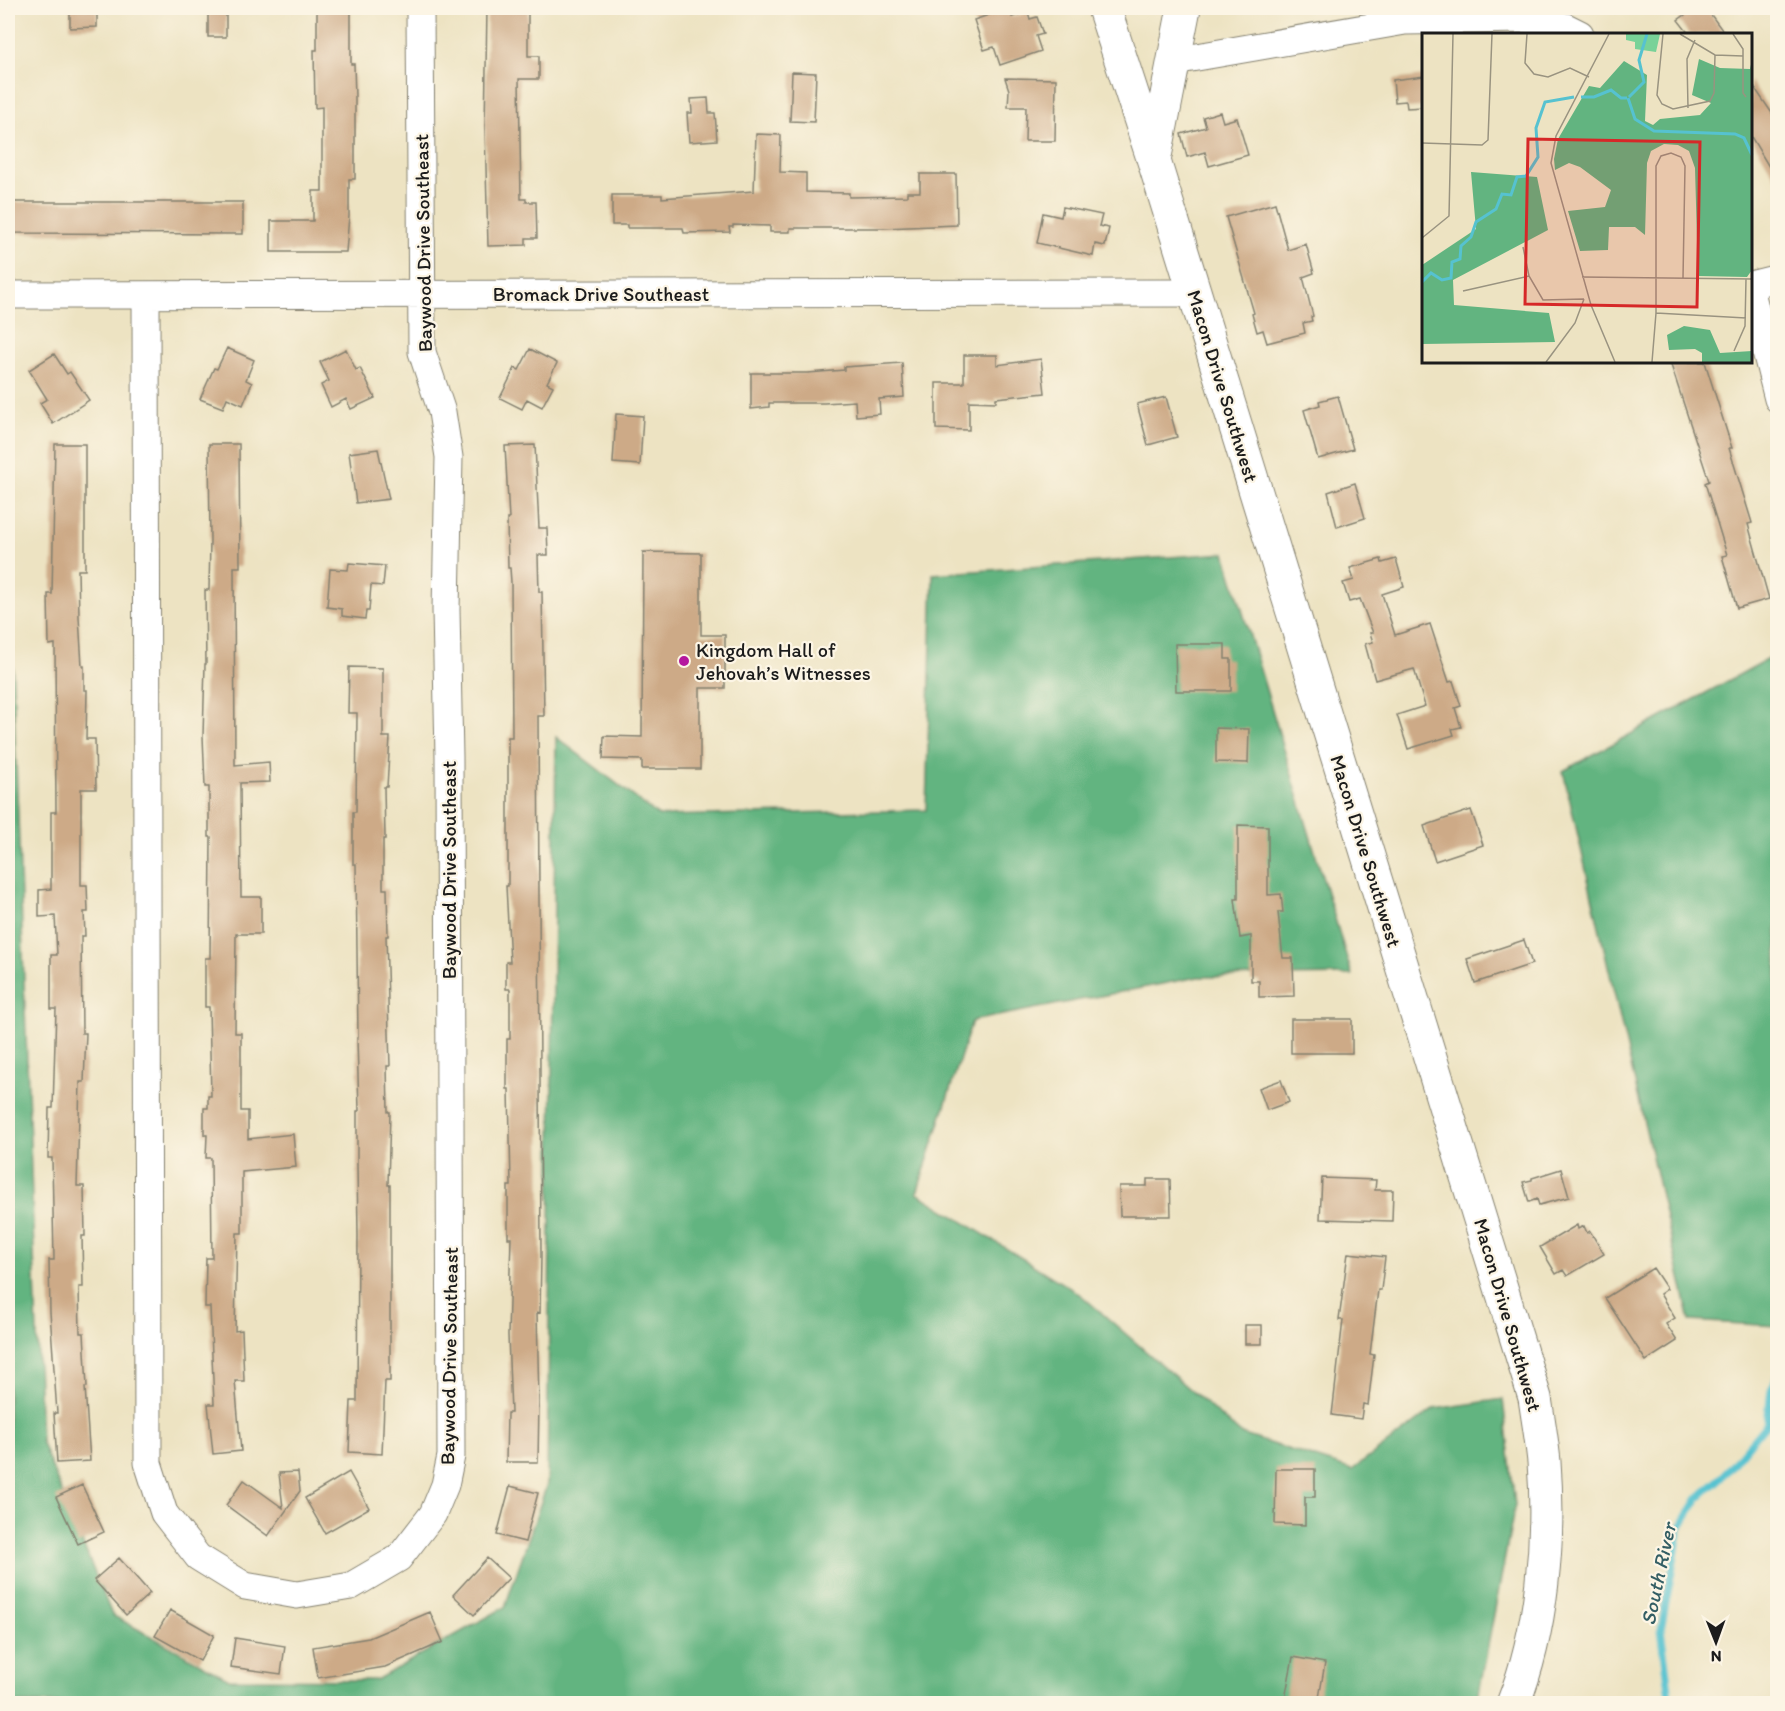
<svg xmlns="http://www.w3.org/2000/svg" width="1785" height="1711" viewBox="0 0 1785 1711" font-family="Itim,sans-serif">
<style>
.forest{fill:#62b480;stroke:#3f684e;stroke-width:1.5}
.lines{fill:none;stroke-linecap:round;stroke-linejoin:round}
.stream{stroke:#56c2d0;stroke-width:7}
.building{fill:#cdaa87}
.street-casing{stroke:#84806f;stroke-width:29}
.secondary-casing{stroke:#84806f;stroke-width:35}
.street{stroke:#fff;stroke-width:27}
.secondary{stroke:#fff;stroke-width:33}
.poi-dot{fill:#b5179e;stroke:#fcf5e5;stroke-width:2}
.labels{text-anchor:middle;dominant-baseline:central;stroke-width:4.5;stroke-linejoin:round;paint-order:stroke}
.street-label{font-size:20px;fill:#1c1c1c;stroke:#fcf5e5}
.poi-label{font-size:20px;fill:#1c1c1c;stroke:#fcf5e5;text-anchor:start}
.water-label{font-size:21px;font-style:italic;fill:#335e64;stroke:#fcf5e5}
.inset-river{fill:none;stroke:#56c2d0;stroke-width:3}
.inset-road{fill:none;stroke:#999380;stroke-width:1.5}
.view{fill:#d62828;fill-opacity:0.15;stroke:#d62828;stroke-width:3}
.inset-edge{fill:none;stroke:#1c1c1c;stroke-width:3}
</style>
<rect width="100%" height="100%" fill="#fcf5e5"/>
<filter id="ink" filterUnits="userSpaceOnUse"><feTurbulence type="fractalNoise" baseFrequency=".0167" numOctaves="2"/><feDisplacementMap in="SourceGraphic" scale="12" xChannelSelector="R" yChannelSelector="G"/><feConvolveMatrix kernelMatrix="1 2 1 2 8 2 1 2 1" color-interpolation-filters="sRGB"/></filter>
<filter id="wash" filterUnits="userSpaceOnUse"><feTurbulence type="fractalNoise" baseFrequency=".008" numOctaves="4" result="noise"/><feDisplacementMap in="SourceGraphic" scale="24" xChannelSelector="R" yChannelSelector="G"/><feGaussianBlur stdDeviation="1.35" result="paint"/><feColorMatrix in="noise" values="0 0 0 0 0 0 0 0 0 0 0 0 0 0 0 0 0 1.4 0 .05"/><feComposite in="paint" operator="in"/></filter>
<g filter="url(#wash)">
<rect width="100%" height="100%" fill="#ede3c2"/>
<path class="forest" d="M 8,545 L 41,1441 L 112,1615 L 229,1679 L 376,1680 L 505,1607 L 547,1484 L 556,737 L 659,816 L 926,810 L 933,574 L 1225,553 L 1352,975 L 1198,977 L 972,1021 L 917,1193 L 1081,1295 L 1241,1434 L 1352,1470 L 1434,1409 L 1503,1399 L 1515,1505 L 1477,1703 L 8,1703 Z
M 1777,654 L 1777,1326 L 1690,1321 L 1563,771 Z"/>
<g class="lines">
<path class="stream" d="M 1671,1704 L 1661,1629 L 1680,1528 L 1698,1498 L 1723,1476 L 1767,1423 L 1771,1390 L 1778,1374"/>
</g>
<g id="blocks">
<path class="building" d="M 70,8 L 97,8 L 97,27 L 70,28 Z
M 208,8 L 226,8 L 226,37 L 208,37 Z
M 317,8 L 351,8 L 351,64 L 354,64 L 355,98 L 355,179 L 349,179 L 349,216 L 346,252 L 271,252 L 271,221 L 313,221 L 313,191 L 322,191 L 322,107 L 315,108 L 314,50 L 317,50 Z
M 487,8 L 528,8 L 528,56 L 539,56 L 539,79 L 519,79 L 521,199 L 526,199 L 526,202 L 536,202 L 537,238 L 526,238 L 526,245 L 488,246 L 485,128 Z
M 1009,8 L 1012,17 L 1028,12 L 1030,19 L 1037,17 L 1043,34 L 1036,36 L 1041,51 L 1000,65 L 994,47 L 984,50 L 974,20 Z
M 1695,8 L 1706,8 L 1725,34 L 1689,34 L 1678,20 Z
M 792,72 L 816,73 L 814,122 L 790,121 Z
M 1424,76 L 1424,107 L 1407,108 L 1406,101 L 1395,102 L 1393,80 Z
M 1005,78 L 1056,79 L 1055,141 L 1025,141 L 1026,107 L 1008,107 L 1009,90 Z
M 1750,81 L 1778,122 L 1778,182 L 1750,135 Z
M 708,98 L 709,113 L 715,113 L 717,140 L 689,142 L 687,113 L 692,113 L 691,99 Z
M 1220,112 L 1223,122 L 1237,118 L 1248,155 L 1209,166 L 1205,152 L 1187,157 L 1181,134 L 1206,127 L 1203,117 Z
M 756,134 L 781,135 L 780,172 L 806,173 L 806,192 L 849,193 L 849,197 L 907,196 L 907,192 L 920,192 L 920,174 L 956,174 L 957,225 L 884,228 L 790,228 L 790,232 L 770,232 L 770,226 L 733,225 L 733,227 L 729,227 L 730,232 L 684,233 L 683,228 L 627,228 L 627,225 L 612,225 L 612,195 L 662,195 L 662,198 L 754,191 Z
M 8,202 L 243,202 L 243,234 L 8,233 Z
M 1275,203 L 1288,250 L 1306,244 L 1314,273 L 1303,277 L 1313,316 L 1311,317 L 1312,321 L 1303,323 L 1305,333 L 1267,343 L 1263,330 L 1257,332 L 1252,314 L 1254,313 L 1226,217 Z
M 1063,207 L 1102,215 L 1099,226 L 1109,228 L 1105,246 L 1095,244 L 1093,256 L 1037,243 L 1043,213 L 1061,217 Z
M 227,348 L 254,360 L 246,380 L 252,383 L 243,405 L 227,398 L 223,408 L 200,399 L 214,368 L 217,369 Z
M 346,349 L 356,370 L 360,368 L 375,398 L 351,409 L 346,399 L 331,407 L 321,385 L 329,381 L 320,362 Z
M 530,349 L 557,363 L 547,383 L 553,386 L 542,407 L 527,399 L 522,409 L 500,398 L 515,368 L 519,370 Z
M 54,354 L 67,374 L 70,372 L 89,400 L 53,424 L 40,403 L 47,399 L 29,370 Z
M 964,355 L 997,355 L 997,365 L 1041,359 L 1045,393 L 996,398 L 996,402 L 969,401 L 969,430 L 936,429 L 936,383 L 964,383 Z
M 1670,362 L 1705,362 L 1732,448 L 1729,448 L 1752,523 L 1748,524 L 1769,599 L 1737,608 L 1722,556 L 1727,555 L 1705,483 L 1709,481 Z
M 902,363 L 904,397 L 879,399 L 880,414 L 856,416 L 855,401 L 824,403 L 769,403 L 769,407 L 751,409 L 751,373 L 808,373 L 844,370 L 844,367 Z
M 1338,396 L 1353,449 L 1318,459 L 1304,410 L 1320,405 L 1319,401 Z
M 1166,397 L 1177,437 L 1148,445 L 1137,404 Z
M 616,414 L 643,416 L 640,465 L 613,463 Z
M 55,444 L 85,444 L 85,570 L 78,570 L 79,617 L 82,666 L 84,666 L 84,690 L 87,690 L 86,739 L 95,739 L 96,789 L 81,789 L 81,885 L 87,885 L 88,912 L 84,912 L 85,936 L 81,936 L 82,1033 L 86,1033 L 84,1082 L 80,1082 L 77,1186 L 84,1186 L 85,1236 L 82,1236 L 83,1287 L 79,1287 L 80,1333 L 84,1333 L 87,1387 L 85,1387 L 90,1461 L 57,1463 L 54,1413 L 57,1413 L 50,1312 L 49,1260 L 54,1260 L 52,1158 L 48,1158 L 49,1108 L 53,1108 L 56,1009 L 51,1009 L 51,955 L 57,955 L 55,916 L 39,917 L 39,890 L 51,889 L 51,812 L 56,812 L 55,644 L 49,645 L 48,594 L 52,594 Z
M 209,444 L 239,444 L 240,567 L 234,567 L 235,765 L 269,762 L 270,782 L 240,783 L 241,897 L 261,897 L 261,934 L 236,934 L 235,1033 L 241,1033 L 241,1111 L 248,1111 L 248,1139 L 293,1134 L 296,1167 L 242,1172 L 242,1233 L 237,1233 L 235,1331 L 242,1330 L 244,1381 L 235,1381 L 241,1451 L 213,1454 L 208,1404 L 214,1404 L 210,1307 L 205,1307 L 206,1258 L 212,1258 L 211,1158 L 206,1158 L 207,1135 L 204,1135 L 204,1108 L 208,1108 L 208,1096 L 211,1096 L 209,1007 L 205,1007 L 205,958 L 210,958 L 211,837 L 209,837 L 209,787 L 205,787 L 203,736 L 205,664 L 206,664 L 205,590 L 209,590 L 210,541 Z
M 535,445 L 539,528 L 547,528 L 548,555 L 538,555 L 539,592 L 542,592 L 544,716 L 538,716 L 541,1256 L 540,1313 L 537,1312 L 539,1402 L 538,1462 L 506,1462 L 507,1413 L 511,1413 L 508,1335 L 511,1238 L 508,1238 L 508,1186 L 511,1186 L 509,1089 L 507,1089 L 507,1039 L 510,1039 L 510,989 L 506,989 L 506,962 L 510,962 L 506,886 L 508,886 L 508,737 L 512,737 L 511,582 L 510,568 L 508,568 L 507,519 L 509,519 L 505,446 Z
M 378,449 L 389,499 L 356,503 L 349,453 Z
M 1355,483 L 1365,518 L 1337,527 L 1328,492 Z
M 643,552 L 701,553 L 701,635 L 725,635 L 725,688 L 700,688 L 700,769 L 642,769 L 642,760 L 603,759 L 604,736 L 642,737 Z
M 1381,559 L 1382,563 L 1396,559 L 1404,587 L 1382,594 L 1395,635 L 1430,624 L 1449,682 L 1453,681 L 1461,706 L 1455,708 L 1461,727 L 1452,729 L 1454,735 L 1408,749 L 1397,715 L 1425,706 L 1414,669 L 1375,680 L 1365,644 L 1373,642 L 1370,633 L 1373,633 L 1360,599 L 1349,602 L 1343,583 L 1354,580 L 1350,568 Z
M 349,563 L 385,566 L 383,586 L 371,585 L 369,611 L 366,611 L 365,619 L 342,616 L 342,609 L 327,607 L 330,569 L 348,570 Z
M 1175,644 L 1225,644 L 1225,659 L 1231,659 L 1231,691 L 1176,691 Z
M 349,667 L 383,668 L 383,737 L 390,737 L 387,787 L 384,787 L 385,839 L 383,839 L 383,889 L 387,889 L 388,936 L 386,936 L 390,1066 L 387,1066 L 388,1112 L 390,1112 L 388,1185 L 390,1185 L 390,1381 L 385,1381 L 382,1454 L 349,1452 L 351,1401 L 357,1401 L 358,1236 L 357,1162 L 357,1111 L 359,1111 L 357,1038 L 358,1038 L 356,864 L 353,864 L 353,812 L 356,812 L 357,713 L 348,713 Z
M 1216,728 L 1249,729 L 1248,763 L 1216,762 Z
M 1471,810 L 1483,845 L 1435,861 L 1424,826 Z
M 1238,825 L 1268,826 L 1268,895 L 1281,894 L 1283,912 L 1278,912 L 1283,958 L 1293,958 L 1294,996 L 1259,997 L 1259,981 L 1251,981 L 1251,936 L 1240,938 L 1235,899 L 1238,899 Z
M 1524,940 L 1532,964 L 1475,983 L 1467,959 Z
M 1291,1019 L 1352,1019 L 1352,1053 L 1291,1053 Z
M 1281,1080 L 1289,1102 L 1267,1110 L 1259,1088 Z
M 1561,1169 L 1569,1197 L 1539,1205 L 1537,1199 L 1529,1202 L 1523,1182 L 1532,1180 L 1532,1178 Z
M 1322,1178 L 1376,1180 L 1375,1190 L 1393,1190 L 1392,1221 L 1320,1219 Z
M 1147,1179 L 1170,1179 L 1171,1216 L 1120,1216 L 1119,1186 L 1147,1186 Z
M 1577,1225 L 1578,1229 L 1584,1226 L 1587,1233 L 1590,1231 L 1604,1254 L 1567,1276 L 1563,1270 L 1556,1274 L 1540,1247 Z
M 1348,1253 L 1385,1257 L 1381,1290 L 1378,1290 L 1370,1354 L 1374,1355 L 1368,1405 L 1363,1404 L 1361,1419 L 1332,1415 L 1343,1320 L 1339,1320 Z
M 1653,1268 L 1667,1289 L 1660,1294 L 1675,1318 L 1666,1324 L 1677,1341 L 1646,1361 L 1605,1298 Z
M 1245,1325 L 1262,1325 L 1262,1344 L 1245,1344 Z
M 1276,1469 L 1315,1469 L 1315,1497 L 1305,1497 L 1305,1525 L 1275,1524 Z
M 298,1472 L 300,1491 L 268,1536 L 226,1505 L 244,1480 L 283,1508 L 279,1473 Z
M 349,1472 L 369,1508 L 325,1533 L 305,1498 Z
M 82,1485 L 104,1532 L 78,1544 L 56,1497 Z
M 510,1486 L 538,1493 L 525,1542 L 497,1535 Z
M 119,1558 L 150,1593 L 126,1615 L 94,1580 Z
M 487,1558 L 509,1578 L 474,1615 L 453,1595 Z
M 170,1610 L 214,1635 L 200,1661 L 155,1636 Z
M 430,1612 L 443,1642 L 385,1667 L 318,1678 L 313,1647 L 369,1638 Z
M 235,1638 L 285,1646 L 281,1674 L 231,1667 Z
M 1293,1657 L 1325,1663 L 1318,1704 L 1284,1704 Z"/>
</g>
</g>
<g filter="url(#ink)">
<use href="#blocks" fill-opacity="0" stroke="#84806f" stroke-width="1.5"/>
<g class="lines">
<defs>
<path id="street" d="M 1174,61 L 1405,21 L 1526,19 L 1566,27 L 1580,34
M 1750,285 L 1778,278
M 1750,288 L 1778,399
M 8,295 L 1194,293
M 146,295 L 148,1463 L 164,1513 L 198,1557 L 245,1586 L 297,1595 L 351,1586 L 399,1558 L 433,1514 L 445,1485 L 451,1456 L 449,757 L 446,610 L 449,457 L 442,412 L 422,352 L 420,8"/>
<path id="secondary" d="M 1104,8 L 1154,161 L 1535,1398 C 1538,1419 1542,1441 1544,1462 C 1550,1540 1542,1631 1513,1704
M 1155,156 L 1184,8"/>
</defs>
<use href="#street" class="street-casing"/>
<use href="#secondary" class="secondary-casing"/>
<use href="#street" class="street"/>
<use href="#secondary" class="secondary"/>
</g>
</g>
<circle class="poi-dot" cx="684" cy="661" r="6"/>
<g class="labels">
<g class="street-label">
<text transform="translate(423 243) rotate(-91)">Baywood Drive Southeast</text>
<text x="601" y="294">Bromack Drive Southeast</text>
<text transform="translate(1223 386) rotate(73)">Macon Drive Southwest</text>
<text transform="translate(1366 851) rotate(73)">Macon Drive Southwest</text>
<text transform="translate(449 870) rotate(-90)">Baywood Drive Southeast</text>
<text transform="translate(1508 1315) rotate(74)">Macon Drive Southwest</text>
<text transform="translate(449 1356) rotate(-89)">Baywood Drive Southeast</text>
</g>
<g class="poi-label">
<text x="696" y="650">Kingdom Hall of<tspan x="696" dy="23">Jehovah’s Witnesses</tspan></text>
</g>
<g class="water-label">
<text transform="translate(1658 1574) rotate(-78)">South River</text>
</g>
</g>
<g transform="translate(1422 33)">
<rect width="330" height="330" fill="#ede3c2"/>
<path d="M 204,1 L 238,1 L 234,19 L 213,16 L 213,9 L 204,7 Z" fill="#78d298"/>
<path d="M 277,26 L 298,35 L 328,36 L 330,27 L 330,237 L 325,244 L 276,243 L 273,135 L 267,118 L 256,112 L 242,111 L 229,118 L 225,130 L 223,202 L 213,194 L 187,194 L 186,217 L 158,218 L 146,178 L 183,174 L 189,157 L 158,134 L 147,130 L 133,137 L 132,126 L 136,106 L 167,53 L 178,55 L 202,28 L 225,42 L 223,88 L 231,92 L 238,86 L 278,82 L 289,70 L 270,62 ZM 49,139 L 115,144 L 126,197 L 31,247 L 32,272 L 127,280 L 133,309 L 0,311 L 0,232 L 54,196 ZM 262,293 L 288,297 L 298,320 L 330,318 L 330,329 L 280,329 L 280,320 L 273,316 L 247,317 L 245,302 Z" fill="#62b480"/>
<path class="inset-river" d="M 159,64 L 172,64 L 189,57 L 199,65 L 205,65M 207,64 L 222,49 L 217,27 L 225,1M 206,65 L 213,86 L 232,98 L 313,101 L 322,105 L 330,122M 0,249 L 9,240 L 20,247 L 29,245 L 30,229 L 38,226 L 39,213 L 49,204 L 54,189 L 74,176 L 80,161 L 89,162 L 95,144 L 104,143 L 116,124 L 114,95 L 123,69 L 152,64"/>
<path class="inset-road" d="M 105,1 L 103,30 L 112,41 L 126,44 L 148,35 L 167,44M 187,1 L 134,103 L 129,130 L 169,272 L 193,329M 241,1 L 235,62 L 240,71 L 251,76 L 288,68 L 292,60 L 293,22M 258,1 L 293,22 L 321,23M 311,1 L 321,16 L 321,60 L 324,64M 266,75 L 265,26 L 273,7M 0,110 L 60,112 L 66,107 L 70,1M 0,205 L 27,183 L 31,1M 101,214 L 107,243 L 121,267 L 162,266M 160,244 L 330,246M 41,258 L 107,243M 234,280 L 324,285M 312,318 L 323,293 L 324,246M 124,329 L 153,290 L 162,266M 230,329 L 234,280 L 234,133 L 239,123 L 249,120 L 259,124 L 263,133 L 261,245"/>
<path class="view" d="M 106,106 L 278,109 L 275,274 L 103,271 Z"/>
<rect width="330" height="330" class="inset-edge"/>
</g>
<rect width="1785" height="1711" fill="none" stroke="#fcf5e5" stroke-width="30"/>
<g transform="translate(1716 1642) rotate(179)" stroke="#fcf5e5" stroke-width="4.5" paint-order="stroke">
<path d="M0-4.5L10 22L0 15L-10 22Z" fill="#1c1c1c"/>
<text y="-9" font-size="16" font-weight="bold" text-anchor="middle" fill="#1c1c1c">N</text>
</g>
</svg>
